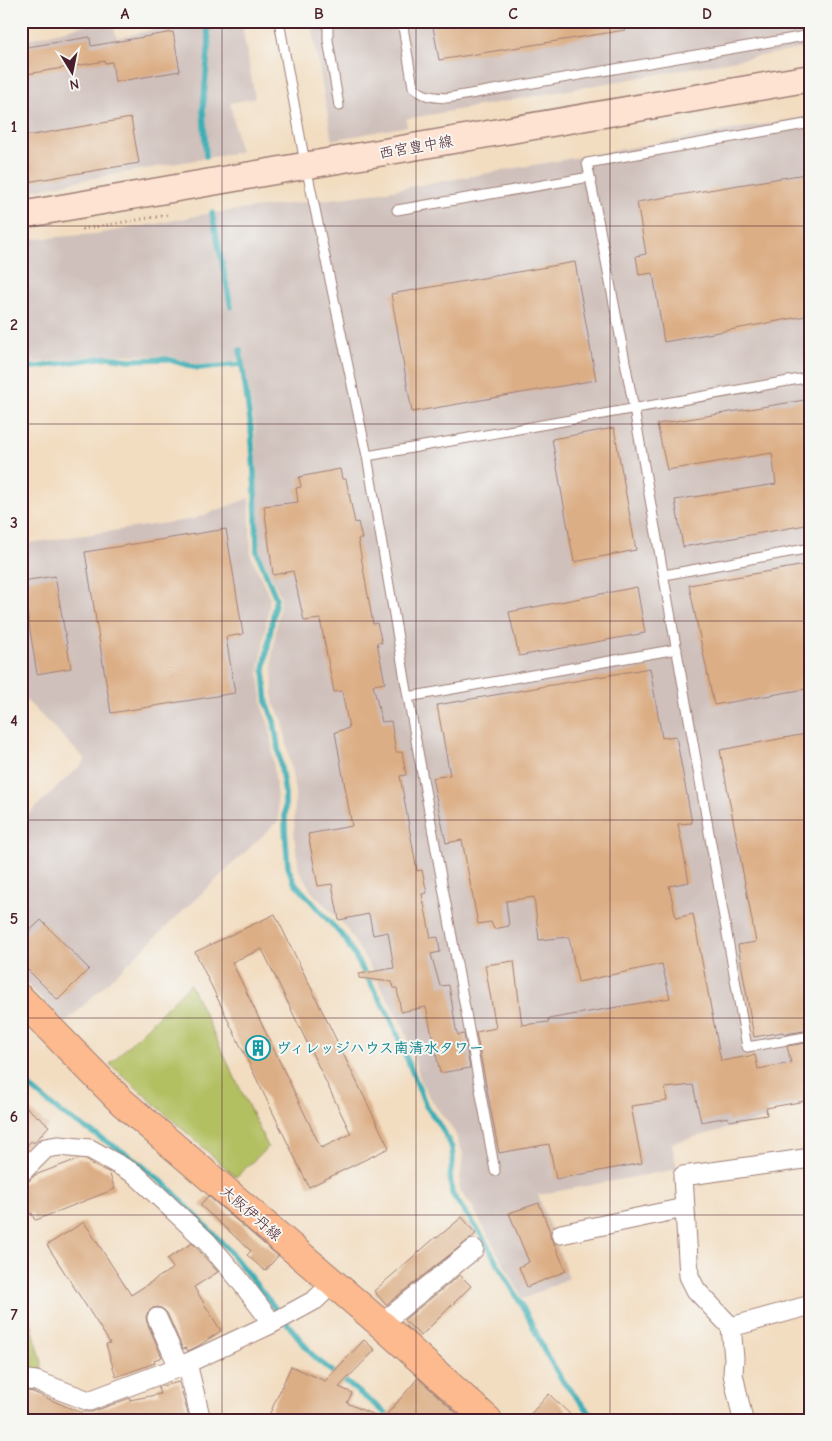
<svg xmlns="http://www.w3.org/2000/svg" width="832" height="1441" viewBox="0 0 832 1441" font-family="'Comic Neue','Klee One',sans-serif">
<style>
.industrial{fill:#cfc0bb}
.green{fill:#b3c062;stroke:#7e7046}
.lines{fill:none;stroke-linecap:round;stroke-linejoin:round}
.stream{stroke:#3eafb6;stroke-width:5.5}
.building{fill:#dcae85;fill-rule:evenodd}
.service-casing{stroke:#9e7e76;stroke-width:11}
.minor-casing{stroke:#9e7e76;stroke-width:21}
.secondary-casing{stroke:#9e7e76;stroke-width:29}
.primary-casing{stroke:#9e7e76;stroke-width:30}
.path{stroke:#9e7e76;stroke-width:3;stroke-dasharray:1 4;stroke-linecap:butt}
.service{stroke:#fff;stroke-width:9}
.minor{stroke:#fff;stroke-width:19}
.secondary{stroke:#fee3d2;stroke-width:26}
.primary{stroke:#fcba8e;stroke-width:28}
.grid{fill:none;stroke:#4a1f2b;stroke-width:1;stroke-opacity:0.55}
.labels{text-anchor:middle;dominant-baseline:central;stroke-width:4;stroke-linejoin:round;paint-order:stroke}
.street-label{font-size:15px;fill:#4a1f2b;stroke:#f6f6f2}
.culture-label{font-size:15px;font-weight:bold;fill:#0d838f;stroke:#f6f6f2;text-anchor:start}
.neatline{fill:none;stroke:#4a1f2b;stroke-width:2}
.grid-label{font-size:16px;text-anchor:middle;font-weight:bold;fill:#4a1f2b}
</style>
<rect width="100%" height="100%" fill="#f6f6f2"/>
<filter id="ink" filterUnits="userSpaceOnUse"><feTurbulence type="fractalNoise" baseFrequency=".02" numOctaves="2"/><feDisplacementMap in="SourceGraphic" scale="10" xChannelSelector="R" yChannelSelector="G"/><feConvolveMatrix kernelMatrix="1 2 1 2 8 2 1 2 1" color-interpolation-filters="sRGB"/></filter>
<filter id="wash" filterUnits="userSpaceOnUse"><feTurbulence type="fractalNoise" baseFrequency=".0096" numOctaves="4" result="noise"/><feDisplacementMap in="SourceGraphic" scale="20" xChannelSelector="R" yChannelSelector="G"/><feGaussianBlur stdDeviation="1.12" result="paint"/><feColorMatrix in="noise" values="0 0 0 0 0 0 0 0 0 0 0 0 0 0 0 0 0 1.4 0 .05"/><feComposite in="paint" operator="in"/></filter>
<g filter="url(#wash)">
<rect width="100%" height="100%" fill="#f2ddc1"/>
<path class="industrial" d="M 102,21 L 112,21 L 117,38 L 189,21 L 241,21 L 255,98 L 230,103 L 240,152 L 77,181 L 21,193 L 21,41 Z
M 311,21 L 811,21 L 811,47 L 406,119 L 407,126 L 332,140 Z
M 811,116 L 811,1102 L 768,1111 L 768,1118 L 672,1143 L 677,1169 L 538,1195 L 569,1278 L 523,1299 L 472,1206 L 459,1189 L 463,1153 L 453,1129 L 436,1107 L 422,1084 L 405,1030 L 366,960 L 345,926 L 312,892 L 299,870 L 294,835 L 295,792 L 283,721 L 273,703 L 272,656 L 281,597 L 260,552 L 255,425 L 244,360 L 199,365 L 169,356 L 108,354 L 21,364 L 21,240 L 95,234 L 161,223 L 205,214 L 364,195 Z
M 249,498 L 251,556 L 270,598 L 259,672 L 263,710 L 270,727 L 279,820 L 65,1023 L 21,978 L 21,821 L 86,760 L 21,695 L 21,558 L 30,543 L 194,519 Z"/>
<path class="green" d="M 190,984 L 268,1147 L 236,1177 L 110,1064 Z
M 21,1265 L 26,1268 L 26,1303 L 42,1363 L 41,1377 L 21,1375 Z"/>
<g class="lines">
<path class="stream" d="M 206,21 L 209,41 L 203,109 L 206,156
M 212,213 L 231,307
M 240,350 L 251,427 L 255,489 L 257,552 L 276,598 L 264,670 L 267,703 L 274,721 L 285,794 L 285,829 L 288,867 L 294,882 L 345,939 L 391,1019 L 426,1106 L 443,1130 L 452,1148 L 453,1160 L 450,1176 L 452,1194 L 480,1233 L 529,1318 L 545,1352 L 564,1383 L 596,1420
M 21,369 L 108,357 L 129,360 L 167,359 L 198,368 L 242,364
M 21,1080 L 61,1113 L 130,1156 L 166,1185 L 227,1248 L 315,1358 L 392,1418"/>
</g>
<g id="blocks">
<path class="building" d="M 432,21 L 624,21 L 625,30 L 439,60 Z
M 173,32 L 180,71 L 115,82 L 112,62 L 105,63 L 105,61 L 21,75 L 21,48 L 90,37 L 91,46 Z
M 131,118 L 139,163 L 21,183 L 21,137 Z
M 811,173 L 811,315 L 664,342 L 653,273 L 639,275 L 636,256 L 646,254 L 637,202 Z
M 575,262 L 596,380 L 412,412 L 391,294 Z
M 811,399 L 811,524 L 683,547 L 675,500 L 776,484 L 772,453 L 667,470 L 657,424 Z
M 614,428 L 636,550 L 574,562 L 552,439 Z
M 340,469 L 342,479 L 346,479 L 355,523 L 358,522 L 362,539 L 358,539 L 373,624 L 377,623 L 382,643 L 377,642 L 385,683 L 373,685 L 382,722 L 391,721 L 396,752 L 402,752 L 406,775 L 400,776 L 417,871 L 422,870 L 427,893 L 422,894 L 431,938 L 438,937 L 440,952 L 431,954 L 440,986 L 449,985 L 456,1029 L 458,1035 L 464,1034 L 470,1068 L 440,1073 L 426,1007 L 401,1012 L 397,988 L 394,988 L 392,982 L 359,978 L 359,974 L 394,968 L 388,932 L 373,935 L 369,914 L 339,920 L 332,884 L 318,886 L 308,834 L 352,826 L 335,732 L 349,728 L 342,691 L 334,692 L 320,619 L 304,621 L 293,571 L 273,575 L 264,506 L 298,502 L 296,488 L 301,487 L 299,477 Z
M 226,529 L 243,634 L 226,637 L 235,693 L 111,713 L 85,552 Z
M 811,564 L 811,688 L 714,705 L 689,585 Z
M 55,576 L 71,668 L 37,674 L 22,581 Z
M 637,587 L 645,633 L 519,656 L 509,612 Z
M 650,668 L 662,738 L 676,736 L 692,823 L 678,824 L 689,882 L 669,886 L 676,918 L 693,914 L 721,1061 L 755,1055 L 758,1069 L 791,1063 L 787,1046 L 811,1042 L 811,1100 L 766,1108 L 767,1115 L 729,1121 L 728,1117 L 701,1122 L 693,1085 L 665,1088 L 667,1101 L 631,1106 L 642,1163 L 556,1179 L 549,1144 L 499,1153 L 476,1032 L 496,1028 L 485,965 L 514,961 L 522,1025 L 549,1022 L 548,1019 L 670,998 L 662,964 L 578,982 L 569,937 L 539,940 L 534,897 L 506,901 L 509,926 L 494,929 L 491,922 L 478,924 L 462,840 L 446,843 L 432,778 L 450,775 L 437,705 Z
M 811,733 L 811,1030 L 784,1034 L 783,1032 L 754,1037 L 738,945 L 756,942 L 720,750 Z
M 275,914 L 389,1148 L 309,1187 L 195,952 ZM 262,949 L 351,1134 L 321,1148 L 232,962 Z
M 41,920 L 89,969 L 58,1000 L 21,963 L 21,939 Z
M 21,1103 L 49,1126 L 34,1143 L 31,1141 L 21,1152 Z
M 78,1159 L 87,1160 L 92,1165 L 109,1172 L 115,1189 L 36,1220 L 34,1219 L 32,1213 L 26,1215 L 25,1213 L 21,1213 L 21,1184 L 29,1181 L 35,1175 Z
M 208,1196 L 278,1256 L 265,1271 L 247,1255 L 251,1251 L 200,1205 Z
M 539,1203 L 550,1232 L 550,1237 L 554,1243 L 566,1271 L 527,1287 L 519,1267 L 529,1262 L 509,1213 Z
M 462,1217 L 476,1234 L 386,1305 L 374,1291 L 436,1237 L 437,1238 Z
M 84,1222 L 131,1295 L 173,1268 L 167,1259 L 192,1243 L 218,1272 L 194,1287 L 221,1331 L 198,1346 L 188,1351 L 186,1348 L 183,1349 L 167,1313 L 163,1309 L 158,1307 L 153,1308 L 148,1312 L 146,1317 L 147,1322 L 162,1357 L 154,1360 L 155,1363 L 116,1377 L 106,1344 L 110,1343 L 47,1245 Z
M 460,1275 L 471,1286 L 421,1336 L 404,1320 Z
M 364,1340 L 375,1350 L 339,1387 L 352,1393 L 347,1403 L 383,1419 L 418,1378 L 464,1420 L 267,1420 L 291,1366 L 325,1381 Z
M 179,1382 L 189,1417 L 187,1417 L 188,1420 L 21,1420 L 21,1390 L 33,1392 L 79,1412 L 92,1412 L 130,1398 L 130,1400 L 160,1394 L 158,1387 Z
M 549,1394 L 576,1420 L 525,1420 Z"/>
</g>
</g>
<g filter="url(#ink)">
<use href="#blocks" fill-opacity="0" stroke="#9e7e76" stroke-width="1"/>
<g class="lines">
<defs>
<path id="service" d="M 279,21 L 303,152 L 367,456 L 408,697 L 495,1171
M 328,21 L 328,40 L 339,106
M 402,21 L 413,87 C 424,97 433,97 447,98 L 811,35
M 590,177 L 634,409 L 747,1047 L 811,1036
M 397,210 L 590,177 L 587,163 L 811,123
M 367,456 L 811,377
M 664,575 L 811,548
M 408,697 L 677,649"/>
<path id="minor" d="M 21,1173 L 46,1148 L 59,1146 L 90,1149 L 135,1174 L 207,1242 L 238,1278 L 266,1315 L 271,1324
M 561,1234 L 684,1208
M 157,1318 L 179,1367
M 381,1324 L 474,1249
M 731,1327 L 811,1305
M 187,1363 L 201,1420
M 21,1379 L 36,1381 L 89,1401 L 179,1367 L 271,1324 L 315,1300 L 332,1284
M 743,1420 L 733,1374 L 734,1358 L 731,1327 L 696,1290 L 689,1276 L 683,1176 L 811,1158"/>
<path id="secondary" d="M 21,215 L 811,78"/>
<path id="primary" d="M 21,999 L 122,1102 L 381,1324 L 488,1420"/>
</defs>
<use href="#service" class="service-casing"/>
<use href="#minor" class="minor-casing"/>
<use href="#secondary" class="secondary-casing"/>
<use href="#primary" class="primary-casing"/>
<path class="path" d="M 82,229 L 167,215"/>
<use href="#service" class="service"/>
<use href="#minor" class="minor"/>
<use href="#secondary" class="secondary"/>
<use href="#primary" class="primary"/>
</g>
</g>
<path class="grid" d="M 222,21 L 222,1420M 416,21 L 416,1420M 610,21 L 610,1420M 21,226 L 811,226M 21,424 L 811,424M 21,621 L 811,621M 21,820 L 811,820M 21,1018 L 811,1018M 21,1215 L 811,1215"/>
<defs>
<symbol id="building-ring" viewBox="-11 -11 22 22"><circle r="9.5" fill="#f6f6f2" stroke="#0f9aa8" stroke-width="1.5"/><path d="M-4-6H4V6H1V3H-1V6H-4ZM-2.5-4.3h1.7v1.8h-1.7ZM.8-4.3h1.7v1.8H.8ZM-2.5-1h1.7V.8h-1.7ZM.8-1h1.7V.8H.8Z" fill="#0f9aa8"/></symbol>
</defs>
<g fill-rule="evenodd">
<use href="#building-ring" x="244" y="1034" width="28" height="28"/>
</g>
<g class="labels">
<g class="street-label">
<text transform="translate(416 147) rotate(-10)">西宮豊中線</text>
<text transform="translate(251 1213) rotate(41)">大阪伊丹線</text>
</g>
<g class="culture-label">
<text x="276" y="1048">ヴィレッジハウス南清水タワー</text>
</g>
</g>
<rect width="832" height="1441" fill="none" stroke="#f6f6f2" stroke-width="55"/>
<g transform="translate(72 72) rotate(170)" stroke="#f6f6f2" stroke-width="4" paint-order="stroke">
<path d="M0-4L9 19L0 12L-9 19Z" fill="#4a1f2b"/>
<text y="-8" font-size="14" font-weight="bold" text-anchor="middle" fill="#4a1f2b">N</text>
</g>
<rect x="28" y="28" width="776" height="1386" class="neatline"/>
<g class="grid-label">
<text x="125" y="19">A</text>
<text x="319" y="19">B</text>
<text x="513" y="19">C</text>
<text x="707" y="19">D</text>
<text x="14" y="132">1</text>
<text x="14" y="330">2</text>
<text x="14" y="528">3</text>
<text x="14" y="726">4</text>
<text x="14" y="924">5</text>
<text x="14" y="1122">6</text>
<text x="14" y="1320">7</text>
</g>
</svg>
